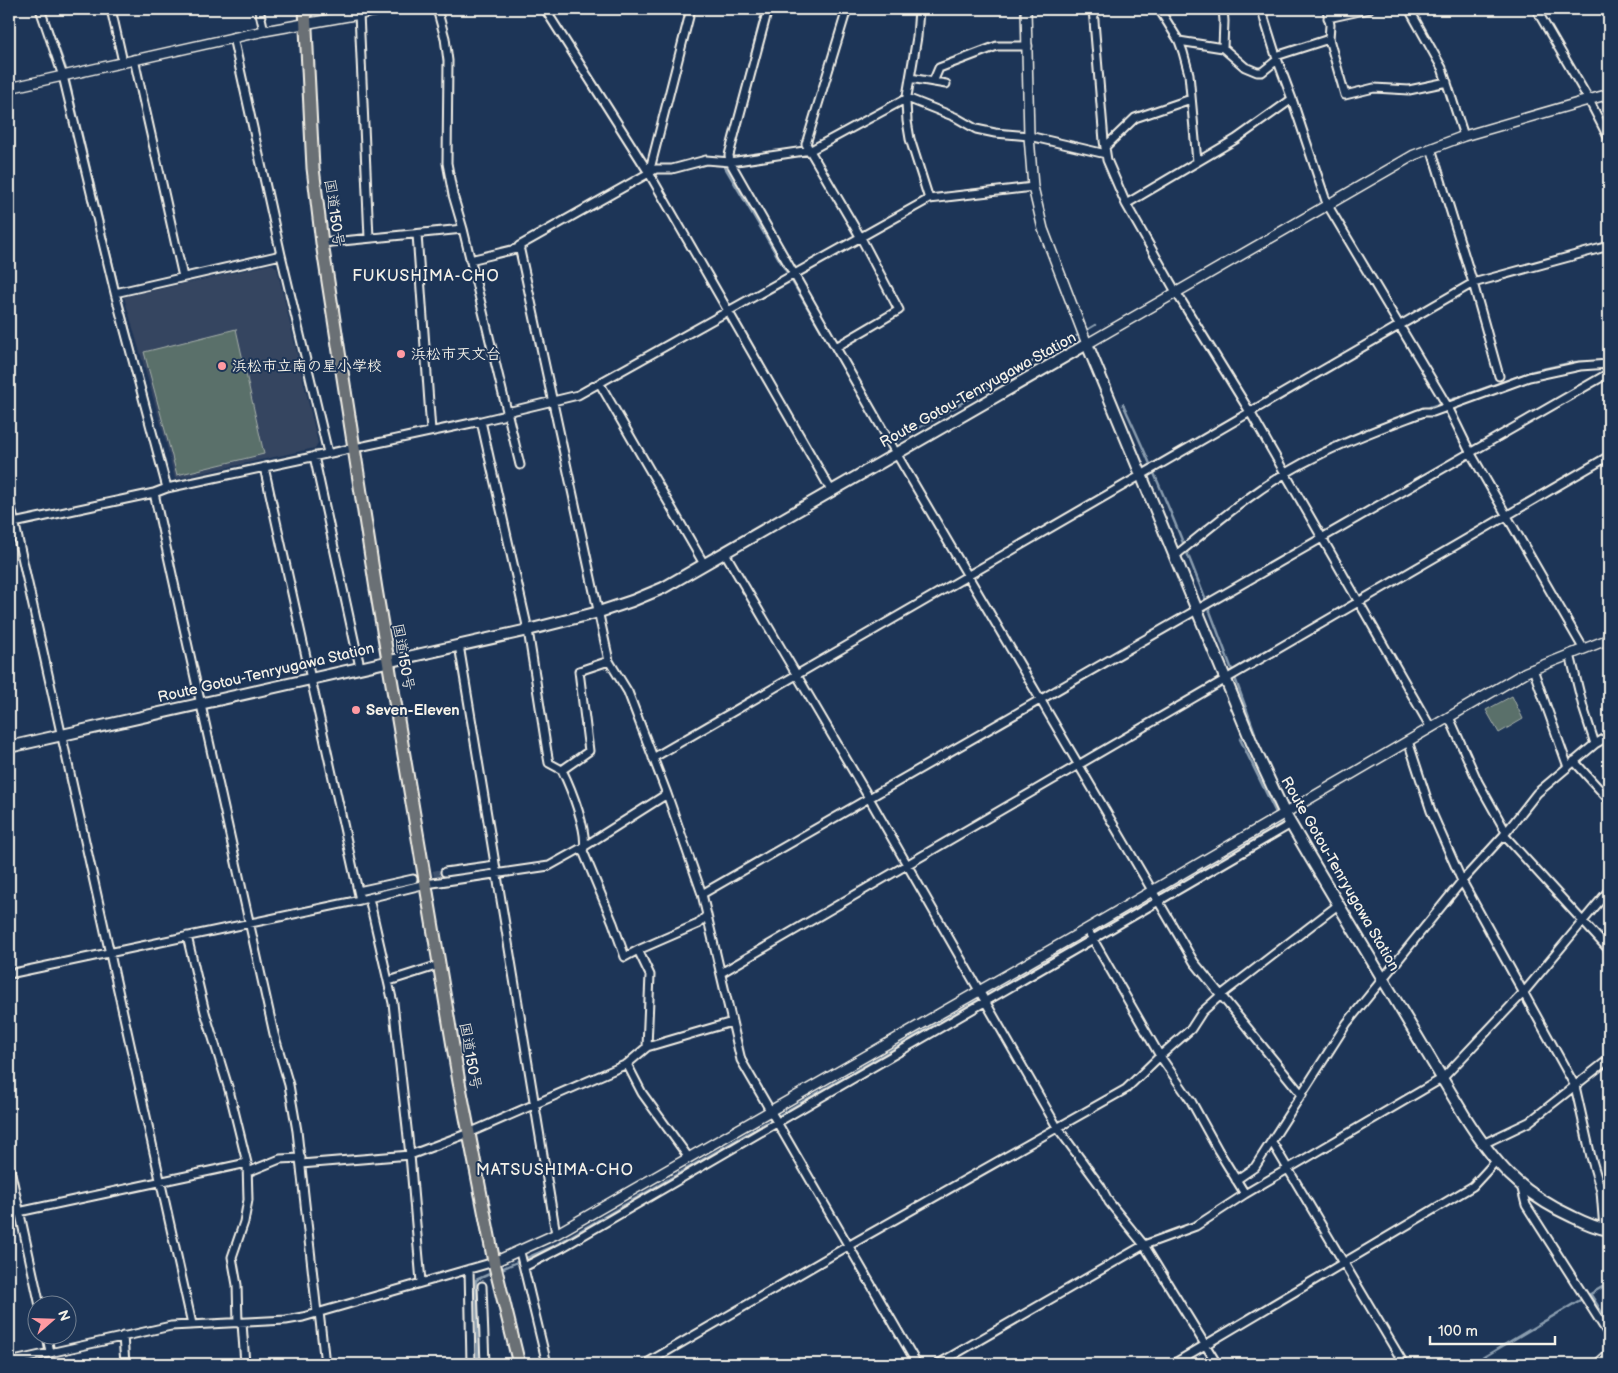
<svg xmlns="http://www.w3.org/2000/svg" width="1618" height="1373" viewBox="0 0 1618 1373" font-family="'Balsamiq Sans','Klee One',sans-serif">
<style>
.built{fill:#344460}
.green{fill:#5a6f6b;stroke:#a7b0aa}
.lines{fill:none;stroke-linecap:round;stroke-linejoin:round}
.stream{stroke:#8a9daf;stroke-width:2.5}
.minor-tunnel{stroke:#3d516d;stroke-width:7;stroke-dasharray:7 3.5;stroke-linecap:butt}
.minor-casing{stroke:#f4f1e8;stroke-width:11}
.tertiary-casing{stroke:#f4f1e8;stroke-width:12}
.secondary-casing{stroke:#f4f1e8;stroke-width:14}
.trunk-casing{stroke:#f4f1e8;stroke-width:15}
.minor{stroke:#1d3557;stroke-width:7}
.tertiary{stroke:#1d3557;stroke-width:9}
.secondary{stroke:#1d3557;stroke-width:10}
.trunk{stroke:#6b7074;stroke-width:11}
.poi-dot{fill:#ff9aa2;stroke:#1d3557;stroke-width:2}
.labels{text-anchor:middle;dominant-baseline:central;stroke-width:4;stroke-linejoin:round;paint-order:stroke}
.street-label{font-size:15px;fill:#f4f1e8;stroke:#1d3557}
.poi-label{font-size:15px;font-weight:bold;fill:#f4f1e8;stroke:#1d3557;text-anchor:start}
.neighbourhood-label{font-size:16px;letter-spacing:1px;fill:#f4f1e8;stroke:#1d3557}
</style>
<rect width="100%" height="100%" fill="#1d3557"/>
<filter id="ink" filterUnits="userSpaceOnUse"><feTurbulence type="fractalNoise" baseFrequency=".02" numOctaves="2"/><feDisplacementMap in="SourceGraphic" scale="10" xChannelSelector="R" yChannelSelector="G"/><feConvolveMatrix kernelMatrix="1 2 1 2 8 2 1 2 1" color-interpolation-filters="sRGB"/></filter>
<g filter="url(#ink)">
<path class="built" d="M 272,264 L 277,268 L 318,443 L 315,448 L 175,479 L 164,435 L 124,297 Z"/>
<path class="green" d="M 236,329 L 264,454 L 177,475 L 144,352 Z
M 1512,696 L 1523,719 L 1499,733 L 1486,710 Z"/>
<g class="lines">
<path class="stream" d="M 44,9 L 66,69
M 69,81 L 117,283
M 729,143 L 763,9
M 726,153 L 725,167 L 866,407
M 121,298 L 170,486
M 1085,331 L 1095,325
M 1448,401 L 1534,371 L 1574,362 L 1605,361
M 1123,404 C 1173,511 1215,622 1255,733
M 1430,407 L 1439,404
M 893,443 L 1080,334
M 1244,737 L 1240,739 L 1277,815
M 499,1270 L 552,1247 L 1281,824 L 1279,820
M 1591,1295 L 1609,1324
M 478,1364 L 476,1280 L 494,1272
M 1472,1364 L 1609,1283"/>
<path class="minor-tunnel" d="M 413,879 L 445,872"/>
<defs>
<path id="minor" d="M 40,9 L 63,76 L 115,293 L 167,488
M 111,9 L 123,62
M 259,9 L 264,31
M 437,9 L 445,38 L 448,61 L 447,163 L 453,195 L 463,229 L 520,465
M 545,9 L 649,173 L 832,492
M 768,9 L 729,155 L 730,162 L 896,453 L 1194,962 L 1302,1095
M 919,9 L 917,37 L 906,102 L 907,121 L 910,139 L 929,199
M 1093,9 L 1104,141 L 1107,160 L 1126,204 L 1176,292 L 1250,412 L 1431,728
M 1159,9 L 1179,41 L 1183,52 L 1189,74 L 1197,162
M 1223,9 L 1224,21 L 1223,48
M 1262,9 L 1265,21 L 1276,56 L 1292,99 L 1327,204 L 1448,407 L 1470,452 L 1583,648
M 1327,9 L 1330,25 L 1329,39 L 1345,95 L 1374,88 L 1409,90 L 1447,82
M 1409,9 L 1442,68 L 1464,136
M 1536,9 L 1589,100 L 1609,139
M 359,13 L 369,238
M 1328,18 L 1369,9
M 233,37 L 281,255 L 328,453
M 1179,41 L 1223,48 L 1245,67 L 1257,72 L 1262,72 L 1277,60
M 1276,56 L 1329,39
M 134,59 L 183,277
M 910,78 L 946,84
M 933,82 L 939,68 L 997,46 L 1028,46
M 1105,147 L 1135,118 L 1191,99
M 1431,148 L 1473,283 L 1499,376
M 649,173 L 691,9
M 1126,204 L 1236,139 L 1292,99
M 417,234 L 431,431
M 322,243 L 463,229
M 470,260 L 520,248
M 115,293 L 281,255
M 836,347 L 899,310 L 861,238 L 806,144 L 847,9
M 600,384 L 704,564
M 481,421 L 528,630 L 547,752 L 549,763 L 562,770
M 314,456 L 360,667
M 264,467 L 360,900
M 154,493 L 274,1034 L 289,1085 L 297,1131 L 317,1313
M 9,498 L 192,1324
M 9,524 L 154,493 L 167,488 L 481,421 L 502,416 L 507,412 L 578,395 L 929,199 L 1033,187
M 725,553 L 869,798 L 1057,1127 L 1101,1187 L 1109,1202 L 1144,1245 L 1217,1364
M 1175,556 C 1219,520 1264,482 1315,457 C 1350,439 1387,426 1424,412 L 1433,412 L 1529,377 L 1580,366 L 1609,364
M 459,645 L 556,1234
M 1570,654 L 1583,707 L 1595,744
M 609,661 L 579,671 L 589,751 L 562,770 C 570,786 590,835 583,851 L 613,923 L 625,957 L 638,950 L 650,975 L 647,1047
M 1533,669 L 1568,767
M 1449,717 L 1478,782 L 1506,832
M 1408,741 L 1431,811 L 1462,881 L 1575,1086 L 1591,1157 L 1601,1191 L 1604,1229
M 653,758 L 1473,283 L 1609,246
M 1574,761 L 1609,800
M 1504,835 L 1609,950
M 445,872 L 495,865
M 358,891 L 413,879
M 702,894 L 1609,373
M 369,898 L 393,1003 L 410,1155 L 421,1282
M 1087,929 L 1160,1056 L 1191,1101 L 1218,1150 L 1245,1194
M 187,936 L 205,1012 L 229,1090 L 247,1163 L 248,1200 L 244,1222 L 232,1257 L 237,1285 L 238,1323
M 638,950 L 698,924 L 707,915
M 721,973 L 1609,456
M 9,974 L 360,900 L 426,884 L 549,866 L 585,846 L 667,794
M 389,981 L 439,965
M 627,1064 L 642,1093 L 689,1158
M 1272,1142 L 1404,1364
M 1483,1144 L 1529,1122 L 1609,1059
M 9,1164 L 40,1306
M 301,1164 L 410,1155 L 469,1133 L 627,1064 L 647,1047 L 732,1022
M 248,1172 L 280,1159 L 301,1158
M 1236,1180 L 1255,1167 L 1347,1023 L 1462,881 L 1504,835 L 1537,793 L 1595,744 L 1609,736
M 1521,1185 L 1526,1205 L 1609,1335
M 9,1214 L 247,1163
M 520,1252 L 547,1364
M 524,1267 L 563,1247 L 1291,824
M 469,1269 L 471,1364
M 482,1286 L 485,1364
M 319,1312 L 325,1364
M 242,1323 L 245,1364
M 47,1336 L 50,1353
M 123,1336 L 125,1364
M 9,1362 L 171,1326 L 286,1320 L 303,1317 L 494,1262
M 645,1364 L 848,1246 L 1126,1089 L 1160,1056 L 1191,1029 L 1202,1012 L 1221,995 L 1338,905
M 917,1364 L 741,1060 L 702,894 L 667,794 L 628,692 L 609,661 L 519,246 L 656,169 L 672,169 L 706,160 L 730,162 L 811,150 L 907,98 L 955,117 L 976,129 L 995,133 L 1029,136 L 1106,154
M 938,1364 L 1144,1245 L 1196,1226 L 1245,1194 L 1443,1078 L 1524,992 L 1609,890
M 1173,1364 L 1473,1186 L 1496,1161"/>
<path id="tertiary" d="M 1026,9 L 1029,136 L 1033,187 L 1043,229 L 1087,344 L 1414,155 L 1464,136 L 1609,94
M 9,88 L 264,31 L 388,9
M 494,1262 L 556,1234 L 1087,929 L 1526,672 L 1609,639
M 1598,1364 L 1609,1354"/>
<path id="secondary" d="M 9,747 L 528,630 L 599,612 L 632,601 L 663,588 L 1087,344 L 1252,743 L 1285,814 L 1310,857 L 1464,1115 C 1494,1163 1520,1193 1573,1217 C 1585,1223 1596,1228 1609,1230"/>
<path id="trunk" d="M 305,9 L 313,168 L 322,243 L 376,589 L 459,1082 L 494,1262 L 519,1364"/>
</defs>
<use href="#minor" class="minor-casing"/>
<use href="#tertiary" class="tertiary-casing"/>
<use href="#secondary" class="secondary-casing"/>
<use href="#trunk" class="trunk-casing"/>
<use href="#minor" class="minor"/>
<use href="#tertiary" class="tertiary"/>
<use href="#secondary" class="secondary"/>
<use href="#trunk" class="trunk"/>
</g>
</g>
<g class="poi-dot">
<circle cx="401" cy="354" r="5"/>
<circle cx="222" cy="366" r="5"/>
<circle cx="356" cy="710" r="5"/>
</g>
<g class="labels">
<g class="street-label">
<text transform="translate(334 213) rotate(82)">国道150号</text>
<text transform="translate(978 390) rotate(-29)">Route Gotou-Tenryugawa Station</text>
<text transform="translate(403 657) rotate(80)">国道150号</text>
<text transform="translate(266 673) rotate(-13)">Route Gotou-Tenryugawa Station</text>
<text transform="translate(1340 874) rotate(60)">Route Gotou-Tenryugawa Station</text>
<text transform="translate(470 1056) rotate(80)">国道150号</text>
</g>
<g class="poi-label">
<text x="411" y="354">浜松市天文台</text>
<text x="232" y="366">浜松市立南の星小学校</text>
<text x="366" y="710">Seven-Eleven</text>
</g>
<g class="neighbourhood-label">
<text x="426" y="276">FUKUSHIMA-CHO</text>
<text x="555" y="1170">MATSUSHIMA-CHO</text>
</g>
</g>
<rect width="1618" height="1373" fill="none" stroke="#1d3557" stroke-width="30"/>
<rect x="15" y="15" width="1588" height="1343" fill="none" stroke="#f4f1e8" stroke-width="2" filter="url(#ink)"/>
<g transform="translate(52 1320) rotate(70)"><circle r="24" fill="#1d3557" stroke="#738091"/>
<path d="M0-4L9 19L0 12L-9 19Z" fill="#ff9aa2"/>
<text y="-8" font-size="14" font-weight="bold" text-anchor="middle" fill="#f4f1e8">N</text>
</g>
<path d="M1430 1336v8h125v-8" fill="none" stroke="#f4f1e8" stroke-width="2.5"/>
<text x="1438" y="1336" font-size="15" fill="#f4f1e8" stroke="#1d3557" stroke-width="4" paint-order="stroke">100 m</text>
</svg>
